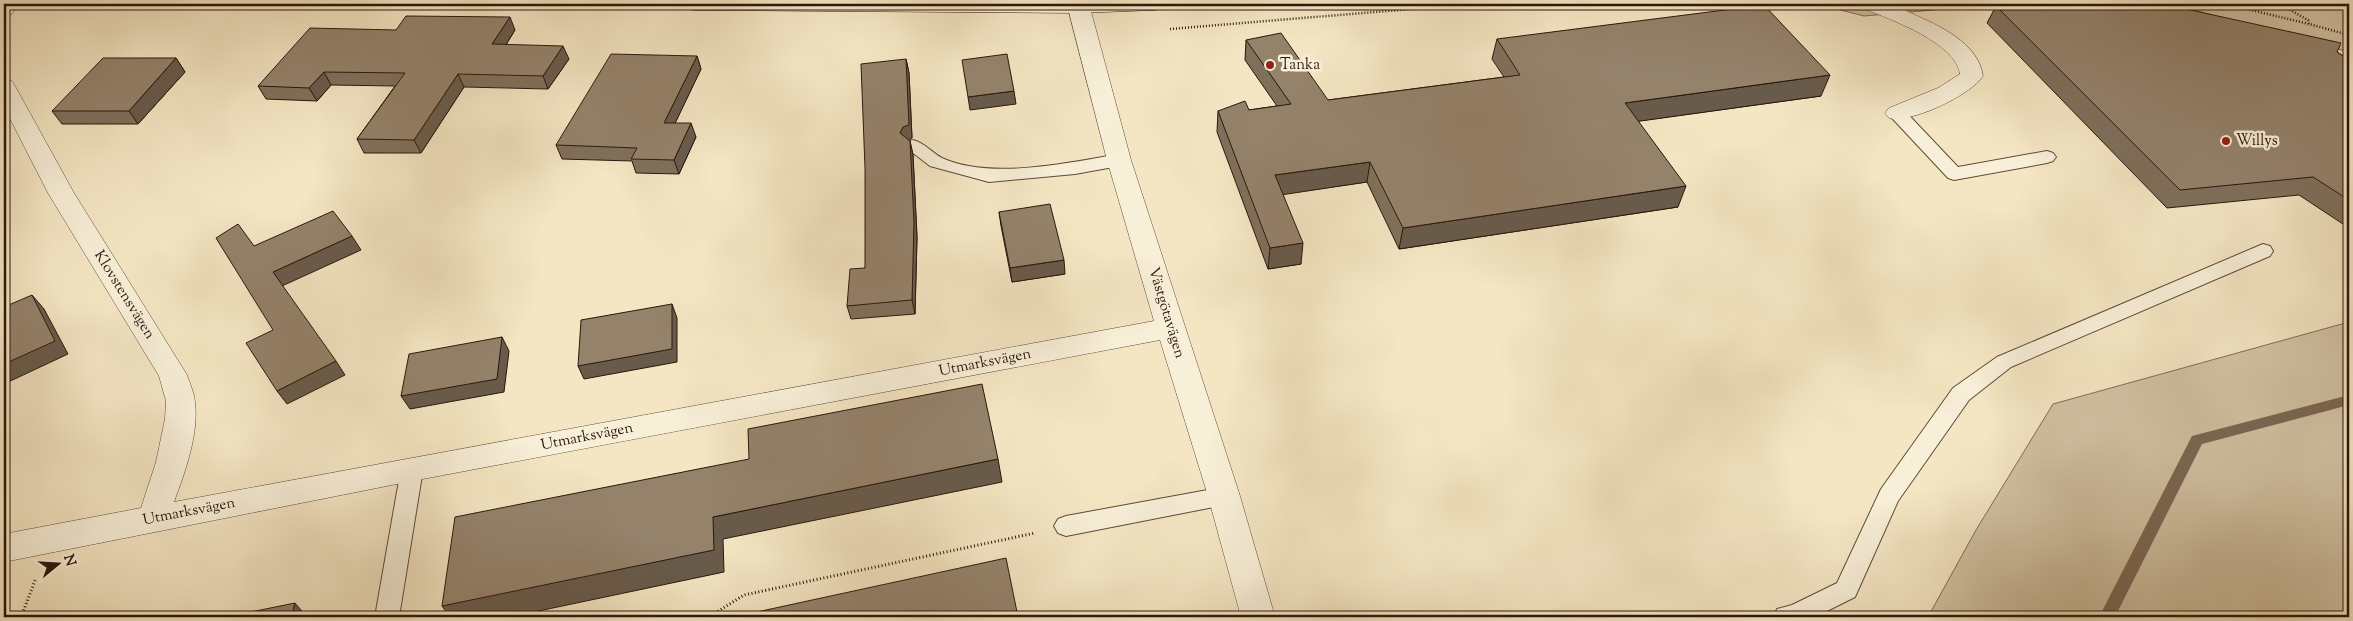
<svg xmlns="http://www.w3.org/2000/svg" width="2353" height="621" viewBox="0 0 2353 621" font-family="'Sorts Mill Goudy',serif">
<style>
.green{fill:#d2c3a4;stroke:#7f6c58}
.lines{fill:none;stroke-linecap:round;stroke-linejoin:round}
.stream{fill:#7b6854;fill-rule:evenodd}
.service-casing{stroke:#5e4a39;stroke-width:2}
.minor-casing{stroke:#5e4a39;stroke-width:1}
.secondary-casing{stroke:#2c160b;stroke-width:1}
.path-far1{stroke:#2c160b;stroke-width:2.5;stroke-dasharray:1 2;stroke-linecap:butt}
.path{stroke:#2c160b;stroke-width:3;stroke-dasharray:1 2.5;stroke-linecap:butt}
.service{fill:#f8efd8;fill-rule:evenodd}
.minor{fill:#f8efd8;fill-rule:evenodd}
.secondary{fill:#f8efd8;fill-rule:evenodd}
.wall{fill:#7f705c;stroke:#2c160b}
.shaded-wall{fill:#685b4b;stroke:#2c160b}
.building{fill:#94826b;stroke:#2c160b}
.poi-dot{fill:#8f2418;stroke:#f8efd8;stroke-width:2}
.labels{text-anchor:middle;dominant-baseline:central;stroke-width:5;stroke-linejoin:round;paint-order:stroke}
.poi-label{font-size:15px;fill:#2c160b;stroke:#f8efd8;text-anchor:start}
.street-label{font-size:15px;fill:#2c160b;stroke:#f8efd8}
</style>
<rect width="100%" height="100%" fill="#f4e6c3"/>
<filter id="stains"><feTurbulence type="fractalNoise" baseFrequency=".004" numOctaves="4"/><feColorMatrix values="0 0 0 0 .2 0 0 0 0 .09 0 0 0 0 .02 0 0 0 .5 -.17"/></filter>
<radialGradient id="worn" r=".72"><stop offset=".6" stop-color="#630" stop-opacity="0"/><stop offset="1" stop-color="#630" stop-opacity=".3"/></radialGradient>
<path class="green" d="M 1817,4 L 2002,4 L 1864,16 Z
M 2172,4 L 2349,4 L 2349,52 Z
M 2349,322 L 2349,617 L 1928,617 L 1976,530 L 2053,404 Z"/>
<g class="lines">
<path class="stream" d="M 2349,395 L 2349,405 L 2202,444 L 2115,617 L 2099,617 L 2192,436 Z"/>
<defs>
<path id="service" d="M 1897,108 L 1903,109 L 1958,167 L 2047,151 L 2053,153 L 2056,157 L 2053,161 L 2047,163 L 1954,180 L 1948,178 L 1891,117 L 1888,113 L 1891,109 Z
M 913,140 C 925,143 932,153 942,158 C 990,180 1068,163 1119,154 L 1125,156 L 1128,160 L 1125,164 L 1119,166 L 1075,174 L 989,182 L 930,166 L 904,146 L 907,142 Z
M 2263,244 L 2270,246 L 2273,251 L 2270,256 L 2011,367 L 1969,400 L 1898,501 L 1855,597 L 1815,617 L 1774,617 L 1777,609 L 1792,605 L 1837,583 L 1881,489 L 1953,388 L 1997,357 Z
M 412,460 L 420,463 L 423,469 L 399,617 L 375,617 L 401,469 L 404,463 Z
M 1224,487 L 1232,489 L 1235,496 L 1232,503 L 1224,505 L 1066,536 L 1058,533 L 1054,526 L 1058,519 L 1066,516 Z"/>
<path id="minor" d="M 4,4 L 18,4 L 12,14 L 4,15 Z
M 1067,4 L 1089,4 L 1131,160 L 1240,496 L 1275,617 L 1241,617 L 1208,496 L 1160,340 L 412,481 L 4,562 L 4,534 L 141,508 L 156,462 L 165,419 L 166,401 L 159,376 L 48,193 L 4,107 L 4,79 L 12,81 L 15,86 L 74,193 L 187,375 C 190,384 194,392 195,402 C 199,434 185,472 174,502 L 1154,321 L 1107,160 Z
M 1862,4 C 1870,3 1881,2 1889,4 C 1896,5 1904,10 1911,13 C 1939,26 1978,42 1983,76 C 1971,95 1910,124 1889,118 L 1885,113 L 1889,108 L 1938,88 L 1960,74 C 1956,43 1892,20 1865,9 Z"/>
<path id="secondary" d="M 683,4 L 1165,4 L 1162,9 L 1154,10 L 1079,13 L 694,10 L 686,9 Z"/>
</defs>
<use href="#service" class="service-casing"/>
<use href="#minor" class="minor-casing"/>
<use href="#secondary" class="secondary-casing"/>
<path class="path-far1" d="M 2226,4 L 2309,24
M 2279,4 L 2308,20 L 2309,24 L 2349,35
M 1170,29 L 1472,4"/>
<path class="path" d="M 21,617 L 36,578
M 709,617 L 744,595 L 1035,533"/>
<use href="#service" class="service"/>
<use href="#minor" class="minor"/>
<use href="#secondary" class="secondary"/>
</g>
<path class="wall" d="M 1996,6 L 2337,52 L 2349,60 L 2349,228 L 2299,195 L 2167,208 L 1987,23 Z
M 396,30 L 515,30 L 506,45 L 569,59 L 548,89 L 464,87 L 421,153 L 364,153 L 357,139 L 395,86 L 331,85 L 317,101 L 266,99 L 258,86 Z
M 1497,39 L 1821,96 L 1638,121 L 1678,207 L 1399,249 L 1367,182 L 1283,194 L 1301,264 L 1268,269 L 1217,132 L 1218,111 L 1249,110 L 1277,106 L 1245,60 L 1246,40 L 1328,100 L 1504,77 L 1492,59 Z
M 697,56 L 701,69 L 675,123 L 696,137 L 679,174 L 636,173 L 632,161 L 562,159 L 556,145 Z
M 176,58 L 185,72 L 138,124 L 62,124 L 52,111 Z
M 906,59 L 909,73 L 912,138 L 908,140 L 910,141 L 913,155 L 917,237 L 915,314 L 851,319 L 847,306 L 865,268 Z
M 999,212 L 1065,274 L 1012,282 L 1001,226 Z"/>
<path class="shaded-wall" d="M 510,17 L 515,30 L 498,57 L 492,44 Z
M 563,46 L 569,59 L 548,89 L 543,76 Z
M 697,56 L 701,69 L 669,136 L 664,123 Z
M 176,58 L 185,72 L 138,124 L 129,111 Z
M 906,59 L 909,73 L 912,138 L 906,141 L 900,133 L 903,127 Z
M 324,72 L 331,85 L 317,101 L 309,88 Z
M 458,74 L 464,87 L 421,153 L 414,140 Z
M 1830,75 L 1821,96 L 1619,124 L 1625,103 Z
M 1014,91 L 1016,104 L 970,110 L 968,97 Z
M 691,123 L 696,137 L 679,174 L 674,160 Z
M 910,141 L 913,155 L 917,237 L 915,314 L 912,300 Z
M 1370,162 L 1367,182 L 1274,196 L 1275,175 Z
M 1686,186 L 1678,207 L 1399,249 L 1403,228 Z
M 352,236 L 361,250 L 282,286 L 273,272 Z
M 1303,243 L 1301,264 L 1268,269 L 1270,248 Z
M 1064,260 L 1065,274 L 1012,282 L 1010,268 Z
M 32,295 L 44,309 L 68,354 L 4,384 L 4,364 Z
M 672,304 L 677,318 L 677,362 L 584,379 L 578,366 Z
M 502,337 L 509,351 L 504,392 L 410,409 L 401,396 Z
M 336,361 L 345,375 L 287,404 L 277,391 Z
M 998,459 L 1002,482 L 723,539 L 724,572 L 510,617 L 450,617 L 442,606 L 713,517 Z
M 295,603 L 307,617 L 291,617 Z"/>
<path class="building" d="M 2018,4 L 2163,4 L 2341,43 L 2337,52 L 2349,60 L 2349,200 L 2313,177 L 2180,190 L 1996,6 Z
M 1764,5 L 1830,75 L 1625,103 L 1686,186 L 1403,228 L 1370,162 L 1275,175 L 1303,243 L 1270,248 L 1218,111 L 1245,101 L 1249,110 L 1291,104 L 1246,40 L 1281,33 L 1328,100 L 1520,75 L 1497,39 Z
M 406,16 L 510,17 L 492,44 L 563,46 L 543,76 L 458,74 L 414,140 L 357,139 L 405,73 L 324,72 L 309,88 L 258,86 L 310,28 L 396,30 Z
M 611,54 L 697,56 L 664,123 L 691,123 L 674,160 L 631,159 L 637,148 L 556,145 Z
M 1007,54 L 1014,91 L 968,97 L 962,60 Z
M 103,58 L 176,58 L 129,111 L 52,111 Z
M 906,59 L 909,125 L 903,127 L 900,133 L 910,141 L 914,223 L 912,300 L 847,306 L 850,269 L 865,268 L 865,168 L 861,64 Z
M 1050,204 L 1064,260 L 1010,268 L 999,212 Z
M 333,211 L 352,236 L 273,272 L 336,361 L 277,391 L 246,343 L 273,330 L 216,238 L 238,224 L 254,246 Z
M 32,295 L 55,341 L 4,364 L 4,307 Z
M 672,304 L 672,349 L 578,366 L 581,320 Z
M 502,337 L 497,379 L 401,396 L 409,354 Z
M 982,384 L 998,459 L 713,517 L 714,550 L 442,606 L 455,517 L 749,459 L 748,429 Z
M 1006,558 L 1018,617 L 743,617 L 743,615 Z
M 295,603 L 291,617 L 226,617 Z"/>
<g class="poi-dot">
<circle cx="1270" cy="65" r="5"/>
<circle cx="2226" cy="141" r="5"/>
</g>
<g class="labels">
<g class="poi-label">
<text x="1280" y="65">Tanka</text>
<text x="2236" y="141">Willys</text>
</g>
<g class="street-label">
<text transform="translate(124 295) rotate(58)">Klovstensvägen</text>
<text transform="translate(1166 313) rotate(73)">Västgötavägen</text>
<text transform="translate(985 363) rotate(-11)">Utmarksvägen</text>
<text transform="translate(587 437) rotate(-11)">Utmarksvägen</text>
<text transform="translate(189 512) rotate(-11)">Utmarksvägen</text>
</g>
</g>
<rect width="2353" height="621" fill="none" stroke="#f4e6c3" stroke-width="20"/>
<rect x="5" y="5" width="2343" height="611" fill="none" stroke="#2c160b" stroke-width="2.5"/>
<rect x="10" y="10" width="2333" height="601" fill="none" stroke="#2c160b"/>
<g transform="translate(58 564) rotate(72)" stroke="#f8efd8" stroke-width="4" paint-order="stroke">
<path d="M0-4L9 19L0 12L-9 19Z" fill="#2c160b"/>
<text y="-8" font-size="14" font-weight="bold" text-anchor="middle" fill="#2c160b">N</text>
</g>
<rect width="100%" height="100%" filter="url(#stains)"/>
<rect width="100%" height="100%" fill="url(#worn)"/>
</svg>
